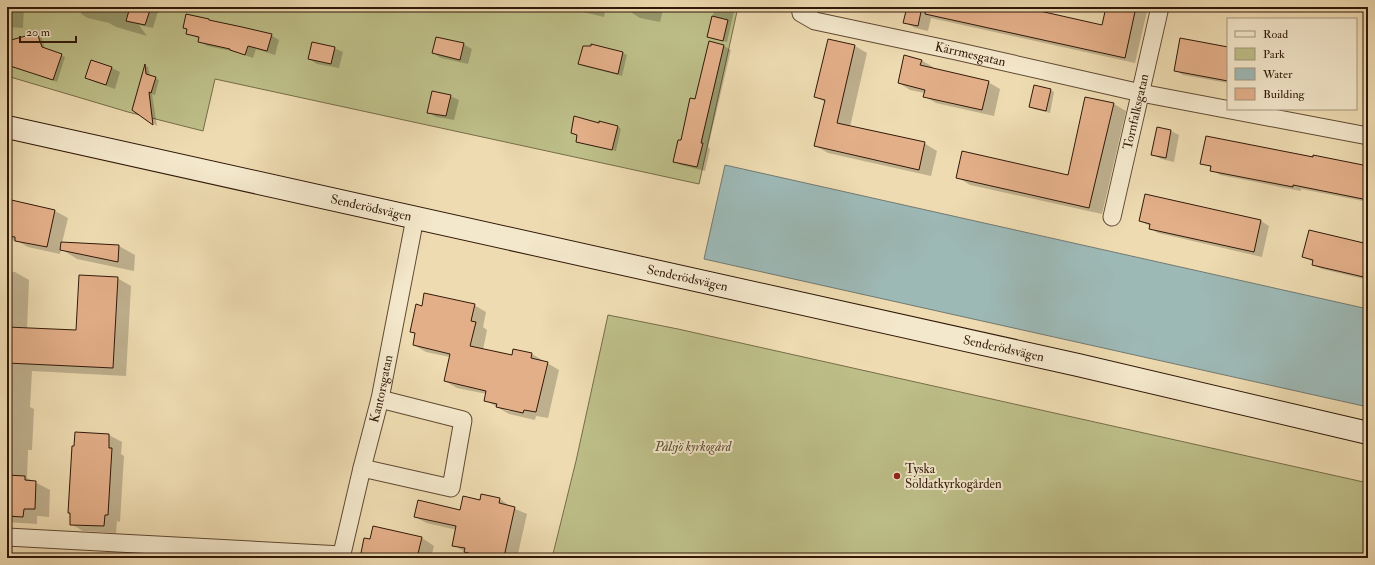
<svg xmlns="http://www.w3.org/2000/svg" width="1375" height="565" viewBox="0 0 1375 565" font-family="'IM FELL Double Pica',serif">
<style>
.green{fill:#bdbe88;stroke:#776c48}
.water{fill:#9db9b6;stroke:#727971}
.shadow{fill:#0003;fill-rule:evenodd}
.building{fill:#e3af89;stroke:#311909}
.lines{fill:none;stroke-linecap:round;stroke-linejoin:round}
.street-casing{stroke:#604a33;stroke-width:19}
.secondary-casing{stroke:#311909;stroke-width:24}
.street{stroke:#f4e8cc;stroke-width:17}
.secondary{stroke:#f4e8cc;stroke-width:22}
.poi-dot{fill:#8f2418;stroke:#f4e8cc;stroke-width:1.5}
.labels{text-anchor:middle;dominant-baseline:central;stroke-width:4;stroke-linejoin:round;paint-order:stroke}
.street-label{font-size:13px;fill:#311909;stroke:#f4e8cc}
.park-label{font-size:13px;font-style:italic;fill:#5b4b2f;stroke:#f4e8cc}
.poi-label{font-size:13px;fill:#311909;stroke:#f4e8cc;text-anchor:start}
</style>
<rect width="100%" height="100%" fill="#eedbb1"/>
<filter id="stains"><feTurbulence type="fractalNoise" baseFrequency=".005" numOctaves="4"/><feColorMatrix values="0 0 0 0 .2 0 0 0 0 .09 0 0 0 0 .02 0 0 0 .5 -.17"/></filter>
<radialGradient id="worn" r=".72"><stop offset=".6" stop-color="#630" stop-opacity="0"/><stop offset="1" stop-color="#630" stop-opacity=".3"/></radialGradient>
<path class="green" d="M 7,7 L 738,7 L 699,184 L 215,79 L 203,131 L 128,112 L 7,76 Z
M 608,315 L 678,329 L 1368,483 L 1368,558 L 552,558 L 576,461 Z"/>
<path class="water" d="M 725,165 L 1368,309 L 1368,407 L 704,259 Z"/>
<path class="shadow" d="M 7,7 L 24,7 L 23,28 L 7,27 Z
M 82,7 L 157,7 L 159,8 L 153,28 L 139,25 L 147,36 L 116,27 L 109,23 L 88,18 L 81,14 Z
M 574,7 L 606,7 L 604,17 L 583,12 Z
M 633,7 L 664,7 L 660,22 L 640,18 L 632,13 Z
M 715,7 L 735,7 L 727,42 L 712,39 L 708,37 Z
M 882,7 L 1017,7 L 1103,26 L 1107,7 L 1148,7 L 1135,63 L 931,18 L 928,31 L 915,28 L 904,22 L 907,12 Z
M 209,20 L 271,35 L 279,40 L 275,55 L 256,49 L 253,58 L 236,52 L 207,46 L 199,41 L 200,39 L 188,33 L 188,30 L 184,28 Z
M 37,34 L 41,36 L 45,49 L 65,57 L 57,82 L 7,63 Z
M 463,44 L 472,49 L 468,64 L 441,58 L 433,53 Z
M 724,46 L 731,50 L 708,147 L 710,149 L 705,171 L 681,165 L 674,161 Z
M 855,46 L 867,53 L 850,127 L 924,143 L 937,151 L 931,176 L 828,153 L 816,146 L 825,102 L 816,97 Z
M 334,48 L 343,52 L 339,68 L 317,64 L 309,59 Z
M 1228,48 L 1228,83 L 1183,75 L 1175,70 Z
M 623,53 L 627,55 L 622,76 L 583,66 L 579,64 Z
M 921,60 L 933,67 L 932,69 L 988,82 L 1000,89 L 994,116 L 936,103 L 924,96 L 925,93 L 910,90 L 899,83 Z
M 92,61 L 112,68 L 120,72 L 115,89 L 95,82 L 87,78 Z
M 145,66 L 148,67 L 150,76 L 159,80 L 155,95 L 152,94 L 157,126 L 133,109 Z
M 1050,90 L 1054,92 L 1050,113 L 1034,109 L 1030,107 Z
M 450,96 L 459,100 L 454,120 L 436,117 L 428,112 Z
M 1086,98 L 1114,104 L 1126,111 L 1102,214 L 970,185 L 957,177 L 1069,176 Z
M 600,124 L 617,126 L 621,129 L 616,151 L 581,143 L 577,141 L 578,135 L 572,133 Z
M 1171,131 L 1179,135 L 1174,162 L 1161,159 L 1152,154 Z
M 1206,137 L 1368,167 L 1368,202 L 1301,189 L 1301,191 L 1220,175 L 1212,170 L 1212,168 L 1202,163 Z
M 7,200 L 55,211 L 68,218 L 62,243 L 119,246 L 135,255 L 134,271 L 77,259 L 61,249 L 60,254 L 28,247 L 19,242 L 7,239 Z
M 1140,221 L 1261,221 L 1269,226 L 1262,257 L 1158,233 L 1150,228 L 1150,226 Z
M 1368,245 L 1368,280 L 1322,269 L 1313,265 L 1314,262 L 1303,257 Z
M 7,271 L 15,272 L 29,280 L 27,329 L 77,332 L 117,278 L 131,286 L 126,376 L 32,371 L 30,407 L 34,409 L 32,450 L 28,450 L 27,478 L 50,490 L 49,517 L 37,516 L 37,524 L 7,522 Z
M 474,305 L 486,312 L 483,327 L 487,330 L 483,350 L 512,356 L 532,354 L 559,370 L 548,418 L 536,416 L 535,420 L 509,414 L 485,400 L 487,394 L 457,388 L 445,381 L 450,357 L 426,352 L 414,345 L 416,334 L 411,331 L 422,307 ZM 503,408 L 513,411 L 508,411 L 503,409 Z
M 76,433 L 109,435 L 122,442 L 121,454 L 124,456 L 120,522 L 117,521 L 116,533 L 83,531 L 71,524 Z
M 500,499 L 511,507 L 527,514 L 517,558 L 476,558 L 453,545 L 457,530 L 427,523 L 415,517 L 461,511 L 480,501 Z
M 422,538 L 434,546 L 431,558 L 361,558 L 371,540 Z
M 7,556 L 28,558 L 29,558 L 7,558 Z"/>
<path class="building" d="M 130,7 L 151,7 L 145,25 L 126,21 Z
M 907,7 L 922,7 L 918,26 L 903,23 Z
M 926,7 L 1022,7 L 1102,25 L 1106,7 L 1136,7 L 1125,58 L 925,14 Z
M 186,14 L 209,19 L 209,20 L 242,27 L 272,34 L 267,51 L 248,46 L 245,55 L 230,50 L 230,49 L 198,42 L 199,37 L 186,34 L 187,29 L 183,28 Z
M 712,16 L 728,20 L 723,41 L 707,37 Z
M 37,33 L 42,47 L 62,54 L 53,80 L 7,65 L 7,58 L 11,40 Z
M 436,37 L 464,43 L 460,60 L 432,53 Z
M 1180,38 L 1228,47 L 1228,81 L 1174,71 Z
M 828,39 L 855,45 L 837,123 L 925,142 L 919,170 L 814,146 L 825,100 L 814,97 Z
M 709,41 L 724,45 L 701,143 L 703,143 L 697,167 L 673,162 L 678,140 L 681,140 L 690,98 L 695,99 Z
M 312,42 L 335,47 L 331,64 L 308,59 Z
M 591,44 L 623,52 L 618,74 L 578,64 L 583,46 L 591,46 Z
M 904,55 L 922,60 L 920,65 L 989,81 L 982,110 L 923,97 L 925,90 L 898,83 Z
M 91,60 L 112,67 L 106,85 L 85,78 Z
M 145,64 L 146,74 L 156,77 L 151,93 L 149,92 L 153,125 L 132,110 Z
M 1034,85 L 1051,89 L 1046,111 L 1029,107 Z
M 432,91 L 451,95 L 446,116 L 427,113 Z
M 1085,97 L 1114,103 L 1089,208 L 956,178 L 962,151 L 1068,175 Z
M 574,116 L 599,123 L 599,121 L 618,126 L 612,150 L 576,142 L 577,135 L 571,133 Z
M 1157,127 L 1171,130 L 1166,158 L 1151,155 Z
M 1206,136 L 1313,157 L 1313,155 L 1368,166 L 1368,200 L 1293,185 L 1293,187 L 1210,171 L 1211,166 L 1200,164 Z
M 1145,194 L 1261,220 L 1254,252 L 1149,229 L 1150,224 L 1139,221 Z
M 7,199 L 55,210 L 47,247 L 15,241 L 15,237 L 7,236 Z
M 1309,230 L 1368,244 L 1368,278 L 1312,265 L 1313,260 L 1302,257 Z
M 61,242 L 119,245 L 118,262 L 60,250 Z
M 79,275 L 118,277 L 113,368 L 7,363 L 7,327 L 76,330 Z
M 424,293 L 475,304 L 471,321 L 476,322 L 470,346 L 512,355 L 513,349 L 532,353 L 531,358 L 548,362 L 536,412 L 524,410 L 523,413 L 496,407 L 497,404 L 484,401 L 486,391 L 444,381 L 450,354 L 413,345 L 415,333 L 410,332 L 416,304 L 422,306 Z
M 75,432 L 109,434 L 109,448 L 112,448 L 108,515 L 105,515 L 104,526 L 70,525 L 70,513 L 68,513 L 72,446 L 74,446 Z
M 7,475 L 25,476 L 25,480 L 36,481 L 35,509 L 24,509 L 23,517 L 7,516 Z
M 481,494 L 500,498 L 499,503 L 515,507 L 504,557 L 492,554 L 490,558 L 464,552 L 465,548 L 452,546 L 456,526 L 414,517 L 418,500 L 460,510 L 463,496 L 480,500 Z
M 373,526 L 422,537 L 417,558 L 360,558 L 364,538 L 370,539 Z"/>
<g class="lines">
<defs>
<g id="street">
<path id="s1" d="M 800,7 L 801,13 L 815,21 L 956,51 L 1141,93 L 1368,136"/>
<path id="s2" d="M 1112,217 L 1160,7"/>
<path d="M 362,468 L 451,488 L 463,420 L 380,399"/>
<path d="M 7,537 L 342,555"/>
<path id="s3" d="M 341,558 L 362,468 L 380,399 L 415,218"/>
</g>
<g id="secondary">
<path id="s4" d="M 7,127 L 1078,365 L 1368,433"/>
</g>
</defs>
<use href="#street" class="street-casing"/>
<use href="#secondary" class="secondary-casing"/>
<use href="#street" class="street"/>
<use href="#secondary" class="secondary"/>
</g>
<circle class="poi-dot" cx="897" cy="476" r="4"/>
<g class="labels">
<g class="street-label">
<text stroke="none"><textPath href="#s1" startOffset="181">Kärrmesgatan</textPath></text>
<text stroke="none"><textPath href="#s2" startOffset="108">Tornfalksgatan</textPath></text>
<text stroke="none"><textPath href="#s4" startOffset="373">Senderödsvägen</textPath></text>
<text stroke="none"><textPath href="#s4" startOffset="697">Senderödsvägen</textPath></text>
<text stroke="none"><textPath href="#s4" startOffset="1021">Senderödsvägen</textPath></text>
<text stroke="none"><textPath href="#s3" startOffset="174">Kantorsgatan</textPath></text>
</g>
<g class="park-label">
<text x="693" y="447">Pålsjö kyrkogård</text>
</g>
<g class="poi-label">
<text x="905" y="469">Tyska<tspan x="905" dy="15">Soldatkyrkogården</tspan></text>
</g>
</g>
<rect width="1375" height="565" fill="none" stroke="#eedbb1" stroke-width="24"/>
<rect x="8" y="8" width="1359" height="549" fill="none" stroke="#311909" stroke-width="2"/>
<rect x="12" y="12" width="1351" height="541" fill="none" stroke="#311909"/>
<rect x="1227" y="18" width="130" height="92" fill="#f4e8cc" stroke="#a6957e"/>
<rect x="1235" y="31" width="20" height="6" fill="#f4e8cc" stroke="#a6957e"/>
<text x="1263" y="38" font-size="12" fill="#311909">Road</text>
<rect x="1235" y="48" width="20" height="12" fill="#bdbe88" stroke="#a6957e"/>
<text x="1263" y="58" font-size="12" fill="#311909">Park</text>
<rect x="1235" y="68" width="20" height="12" fill="#9db9b6" stroke="#a6957e"/>
<text x="1263" y="78" font-size="12" fill="#311909">Water</text>
<rect x="1235" y="88" width="20" height="12" fill="#e3af89" stroke="#a6957e"/>
<text x="1263" y="98" font-size="12" fill="#311909">Building</text>
<path d="M20 36v6h56v-6" fill="none" stroke="#311909" stroke-width="2"/>
<text x="26" y="36" font-size="12" fill="#311909" stroke="#f4e8cc" stroke-width="3" paint-order="stroke">20 m</text>
<rect width="100%" height="100%" filter="url(#stains)"/>
<rect width="100%" height="100%" fill="url(#worn)"/>
</svg>
